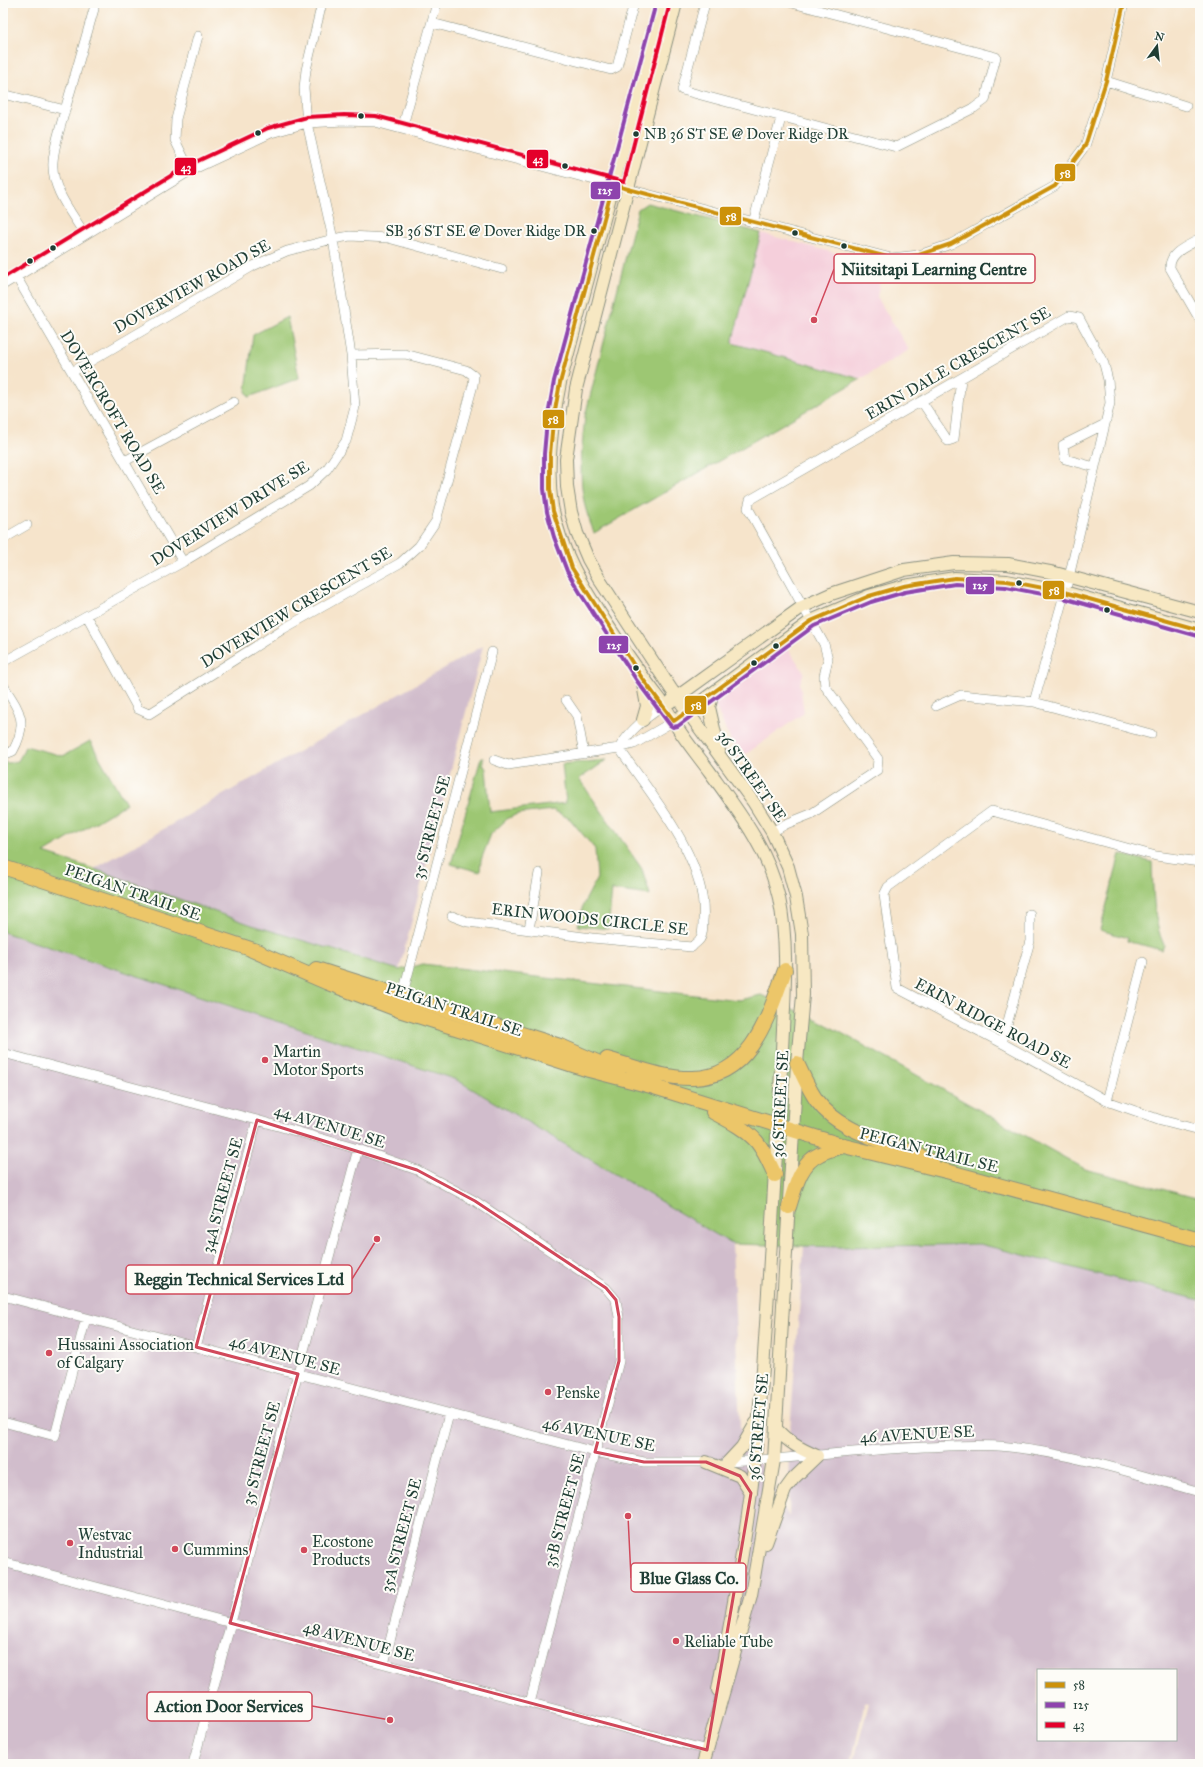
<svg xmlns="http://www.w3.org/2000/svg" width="1203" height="1767" viewBox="0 0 1203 1767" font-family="'IM FELL Great Primer',serif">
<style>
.built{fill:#f5cfdb}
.industrial{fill:#d1bdcc;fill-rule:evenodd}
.green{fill:#9dc773;stroke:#5e8254}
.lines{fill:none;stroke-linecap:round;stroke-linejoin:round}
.street-casing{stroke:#8a9080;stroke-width:10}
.secondary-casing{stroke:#8a9080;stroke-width:14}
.primary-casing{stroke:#8a9080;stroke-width:16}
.street{stroke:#fff;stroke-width:9}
.secondary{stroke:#f7e8c3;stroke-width:12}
.primary{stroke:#ecc669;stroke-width:14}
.bus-1-casing{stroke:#fdfcf7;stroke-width:7}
.bus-2-casing{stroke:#fdfcf7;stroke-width:7}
.bus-3-casing{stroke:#fdfcf7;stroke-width:7}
.bus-1{stroke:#cc910a;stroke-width:4}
.bus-2{stroke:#8e44ad;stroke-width:4}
.bus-3{stroke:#e4002b;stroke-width:4}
.marked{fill:none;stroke:#d1495b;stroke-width:3;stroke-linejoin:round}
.bus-dot{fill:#1f3d34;stroke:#fdfcf7;stroke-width:1.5}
.poi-dot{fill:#d1495b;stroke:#fdfcf7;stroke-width:1.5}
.labels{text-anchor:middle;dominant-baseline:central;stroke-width:4;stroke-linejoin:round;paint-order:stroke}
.bus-label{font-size:15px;fill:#1f3d34;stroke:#fdfcf7;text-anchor:start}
.street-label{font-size:16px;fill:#1f3d34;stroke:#fdfcf7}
.poi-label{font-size:16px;fill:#1f3d34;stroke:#fdfcf7;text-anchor:start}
.leader{fill:none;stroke:#d1495b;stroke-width:1.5}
.callout-dot{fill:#d1495b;stroke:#fdfcf7;stroke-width:1.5}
.callout{fill:#fdfcf7;stroke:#d1495b;stroke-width:1.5}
.callout-label{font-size:17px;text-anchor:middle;font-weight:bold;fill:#1f3d34}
.line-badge{stroke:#fdfcf7;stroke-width:1.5}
.badge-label{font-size:11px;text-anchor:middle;font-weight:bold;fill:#fff}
</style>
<rect width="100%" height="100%" fill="#fdfcf7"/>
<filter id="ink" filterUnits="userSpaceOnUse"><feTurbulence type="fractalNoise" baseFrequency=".025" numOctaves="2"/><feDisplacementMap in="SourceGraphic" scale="8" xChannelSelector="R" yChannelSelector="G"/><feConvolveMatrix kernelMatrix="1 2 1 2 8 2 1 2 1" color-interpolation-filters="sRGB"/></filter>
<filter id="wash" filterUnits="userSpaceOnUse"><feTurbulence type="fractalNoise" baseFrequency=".012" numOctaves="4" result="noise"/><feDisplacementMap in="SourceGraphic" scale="16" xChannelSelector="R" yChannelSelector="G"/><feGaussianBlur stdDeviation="0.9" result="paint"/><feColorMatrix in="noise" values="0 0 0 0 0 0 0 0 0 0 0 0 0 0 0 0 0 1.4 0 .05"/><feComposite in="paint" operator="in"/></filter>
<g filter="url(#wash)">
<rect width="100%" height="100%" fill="#f6e4cb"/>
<path class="built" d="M 761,233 L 883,266 L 877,297 L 909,350 L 861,379 L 732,343 Z
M 787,647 L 804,672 L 800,683 L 804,713 L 739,759 L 713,701 Z"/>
<path class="industrial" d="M 483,646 L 399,970 L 252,925 L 94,869 Z
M 3,932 L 457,1080 L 732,1244 L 740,1428 L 789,1517 L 790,1431 L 804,1246 L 840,1247 L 980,1244 L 1200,1300 L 1200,1764 L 853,1764 L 869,1703 L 865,1702 L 851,1764 L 3,1764 ZM 1038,1670 L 1176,1670 L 1176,1740 L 1038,1740 Z"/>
<path class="green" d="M 647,203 L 761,233 L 732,343 L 861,379 L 594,533 C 591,524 587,515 585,506 C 578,477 582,446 585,416 L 638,209 Z
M 287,317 L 299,378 L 249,397 L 246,391 L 253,335 Z
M 90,741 L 126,804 L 44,853 L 94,869 L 252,925 L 399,970 L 423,964 L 739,1000 L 761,995 L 820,1021 L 1085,1169 L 1200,1199 L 1200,1300 L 980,1244 L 840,1247 L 732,1244 L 457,1080 L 3,932 L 3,761 L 8,763 L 18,761 L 22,754 L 25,746 L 63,756 Z
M 481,758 L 483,758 L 483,764 L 486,769 L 490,812 L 566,803 L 562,764 L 607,760 L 579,779 L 642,869 L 650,895 L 612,890 L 608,929 L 578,926 L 583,905 L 597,878 L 595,849 L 570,819 L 553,810 L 517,814 L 507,819 L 491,834 L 481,860 L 480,872 L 451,864 Z
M 1120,854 L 1152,862 C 1153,887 1153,923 1164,945 L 1162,950 L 1127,941 L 1128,938 L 1100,930 Z"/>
</g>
<g filter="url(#ink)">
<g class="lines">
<defs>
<path id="street" d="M 705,3 L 682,90 L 896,147 L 974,108 L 985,100 L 996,57 L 792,3
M 432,23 L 611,70 L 617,67 L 634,3
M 1106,81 L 1186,106
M 3,94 L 65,110 C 61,126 54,145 53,162 C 51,189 72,213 85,235
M 65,110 L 94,9
M 402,129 L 437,3
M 190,171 L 175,140 L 176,119 L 198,36
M 628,189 L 891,258 L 919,255 L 951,244 L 1055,186 L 1085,146 L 1106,81 L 1124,3
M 753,223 L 781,118
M 1200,239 C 1188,246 1169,252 1170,268 L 1200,320
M 17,278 L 183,562
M 3,285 L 190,171 L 271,133 L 307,123 L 344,121 L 375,122 L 613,185
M 72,372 L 253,266 L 287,251 L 333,239 L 350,236 L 388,238 L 502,269
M 922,402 L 948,441 L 954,439 L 961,379
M 125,461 L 234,402
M 1095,467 L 1065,459 L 1063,445 L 1105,424
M 3,539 L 27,525
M 87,616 L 138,709 L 149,714 L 283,629 L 400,563 L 419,546 L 436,521 L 473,385 L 474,376 L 466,370 L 405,354 L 351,355
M 3,662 L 183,562 L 309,486 L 327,469 L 346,441 L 355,407 L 351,355 L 333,239 L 307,123 L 304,88 L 306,70 L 322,3
M 3,685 C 19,710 29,721 13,751 L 3,755
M 566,700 L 577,716 L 584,754
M 936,706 L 961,695 L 1034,702 L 1151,734
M 619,748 C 631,729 645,718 664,706
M 494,760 L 508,765 L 619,748 L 634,744 L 674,721
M 772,832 L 786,824 L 811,814 L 877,770 L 878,759 L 825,686 L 824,676 L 828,659 L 824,644 L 748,508 L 750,500 L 1069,316 L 1079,318 L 1104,364 L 1108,380 L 1110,403 L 1069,577 L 1034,702
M 1200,862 L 1156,856 L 992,811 L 888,887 L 884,895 L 897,988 L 1002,1043 L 1107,1101 L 1161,1120 L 1200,1130
M 452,916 L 468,922 L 592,938 L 692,947 C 694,944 698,942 700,939 C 703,935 703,926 703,921 C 709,861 651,795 619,748
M 529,929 L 539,873
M 401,1001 L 492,652
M 1002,1043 L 1030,941 L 1030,914
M 3,1053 L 257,1120 L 358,1149 L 417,1170 L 475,1201 L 606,1288 L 616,1300 L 619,1317 L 619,1361 L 530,1703
M 1107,1101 L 1143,962
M 3,1296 L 595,1452 L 644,1462 L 711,1462
M 196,1347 L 257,1120
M 3,1422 L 55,1436 L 86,1318
M 726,1462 C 792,1459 858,1450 924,1447 C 953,1446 981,1444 1009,1447 C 1071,1453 1139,1475 1200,1492
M 3,1562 L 707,1750
M 384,1664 L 449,1414
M 193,1764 L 358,1149"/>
<path id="secondary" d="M 662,3 L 560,383 C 552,423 546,465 552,506 C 560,550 583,588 607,624 C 624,650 640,674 659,698 C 666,707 671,717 677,727 C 687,743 699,757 710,772 C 739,812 768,849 779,898 C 788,941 785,986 783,1029 C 781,1071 779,1112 776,1154 C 769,1267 765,1380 751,1492 C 743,1558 730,1624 718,1690
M 676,3 L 576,389 L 566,459 L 567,487 L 571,512 L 577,533 L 588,559 L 601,582 L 671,689 L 754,803 L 772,832 L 788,867 L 796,897 L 802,934 L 803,995 L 797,1063 L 774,1460 L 751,1595 L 703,1764
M 642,679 L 647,706 L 643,720
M 713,693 L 709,707 L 719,751
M 670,702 L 802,607 L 831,594 L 904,570 L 954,563 L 1008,564 L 1055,573 L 1200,612
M 680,717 L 811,621 L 869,596 L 904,586 L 955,578 L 1007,581 L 1064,592 L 1200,630
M 706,1462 L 740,1476 L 751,1493
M 728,1462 L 742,1447 L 756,1423
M 766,1543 L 785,1490 L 793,1479 L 817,1456 C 800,1449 788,1442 776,1429"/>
<path id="primary" d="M 3,867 L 260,952
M 252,950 L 328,983 L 399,1010 L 589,1070 L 651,1086 L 844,1146 L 950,1172 L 1200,1240
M 316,969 L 563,1047 L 618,1071
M 607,1059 C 635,1067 664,1079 693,1078 C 752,1077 769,1014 785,970
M 797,1063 C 803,1076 809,1090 817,1101 C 844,1137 895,1141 932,1162
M 713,1112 C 728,1120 746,1129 757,1142 C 765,1152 770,1164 775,1175
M 789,1207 C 795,1188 800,1163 820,1154 C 827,1150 836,1148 844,1146"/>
</defs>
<use href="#street" class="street-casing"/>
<use href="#secondary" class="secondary-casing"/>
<use href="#primary" class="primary-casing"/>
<use href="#street" class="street"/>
<use href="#secondary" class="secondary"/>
<use href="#primary" class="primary"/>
<defs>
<path id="bus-1" d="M 1124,3 L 1106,81 L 1085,146 L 1055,186 L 951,244 L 919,255 L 891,258 L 613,185 L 560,383 L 553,421 L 550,455 L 550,489 L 553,511 L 572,568 L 642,678 L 674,721 L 811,621 L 869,596 L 904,586 L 955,578 L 1007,581 L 1064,592 L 1200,630"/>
<path id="bus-2" d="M 656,3 L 554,381 L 547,420 L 544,454 L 544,489 L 547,512 L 554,537 L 567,571 L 582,596 L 637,681 L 670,725 L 673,727 L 678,726 L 814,626 L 871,602 L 905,592 L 955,584 L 1006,587 L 1063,598 L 1198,636"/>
<path id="bus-3" d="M 3,278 L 187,166 L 268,128 L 307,117 L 344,115 L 376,116 L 624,182 L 670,3"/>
</defs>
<use href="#bus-1" class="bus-1-casing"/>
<use href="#bus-2" class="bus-2-casing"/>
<use href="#bus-3" class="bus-3-casing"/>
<use href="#bus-1" class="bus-1"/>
<use href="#bus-2" class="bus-2"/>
<use href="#bus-3" class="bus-3"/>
</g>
</g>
<path class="marked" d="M 257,1120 L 417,1170 L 475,1201 L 606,1288 L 616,1300 L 619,1317 L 619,1361 L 595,1452 L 644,1462 L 706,1462 L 740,1476 L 751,1493 L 707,1750 L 230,1623 L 298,1374 L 196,1347 Z"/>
<g class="bus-dot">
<circle cx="361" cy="116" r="3.5"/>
<circle cx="258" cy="133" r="3.5"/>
<circle cx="636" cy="134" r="3.5"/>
<circle cx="565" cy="166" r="3.5"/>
<circle cx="594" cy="231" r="3.5"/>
<circle cx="795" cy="233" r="3.5"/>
<circle cx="844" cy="246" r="3.5"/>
<circle cx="53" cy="248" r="3.5"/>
<circle cx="30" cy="261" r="3.5"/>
<circle cx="1019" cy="583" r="3.5"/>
<circle cx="1107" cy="610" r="3.5"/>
<circle cx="776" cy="646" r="3.5"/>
<circle cx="754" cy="663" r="3.5"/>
<circle cx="636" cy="668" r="3.5"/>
</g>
<g class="poi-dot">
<circle cx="265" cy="1060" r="4"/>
<circle cx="49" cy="1353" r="4"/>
<circle cx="548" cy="1392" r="4"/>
<circle cx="70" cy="1543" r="4"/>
<circle cx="175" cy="1549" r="4"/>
<circle cx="304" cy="1550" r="4"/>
<circle cx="676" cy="1641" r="4"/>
</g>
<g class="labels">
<g class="bus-label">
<text x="644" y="134">NB 36 ST SE @ Dover Ridge DR</text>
<text x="586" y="231" text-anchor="end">SB 36 ST SE @ Dover Ridge DR</text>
</g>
<g class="street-label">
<text transform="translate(192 286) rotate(-29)">DOVERVIEW ROAD SE</text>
<text transform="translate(958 363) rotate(-30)">ERIN DALE CRESCENT SE</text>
<text transform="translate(113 412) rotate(59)">DOVERCROFT ROAD SE</text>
<text transform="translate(230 513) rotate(-32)">DOVERVIEW DRIVE SE</text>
<text transform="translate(296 607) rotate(-31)">DOVERVIEW CRESCENT SE</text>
<text transform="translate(752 776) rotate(55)">36 STREET SE</text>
<text transform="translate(431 827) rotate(-75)">35 STREET SE</text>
<text transform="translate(133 892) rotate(19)">PEIGAN TRAIL SE</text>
<text transform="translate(590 919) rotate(6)">ERIN WOODS CIRCLE SE</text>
<text transform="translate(454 1009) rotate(18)">PEIGAN TRAIL SE</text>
<text transform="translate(993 1023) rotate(28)">ERIN RIDGE ROAD SE</text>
<text transform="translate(780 1104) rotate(-87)">36 STREET SE</text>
<text transform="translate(330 1126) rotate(17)">44 AVENUE SE</text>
<text transform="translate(929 1150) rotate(14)">PEIGAN TRAIL SE</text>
<text transform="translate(222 1195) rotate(-75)">34A STREET SE</text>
<text transform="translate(285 1355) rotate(15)">46 AVENUE SE</text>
<text transform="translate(758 1427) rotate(-85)">36 STREET SE</text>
<text transform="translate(599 1434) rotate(12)">46 AVENUE SE</text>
<text transform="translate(917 1434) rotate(-3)">46 AVENUE SE</text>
<text transform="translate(261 1453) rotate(-75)">35 STREET SE</text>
<text transform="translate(564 1510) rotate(-75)">35B STREET SE</text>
<text transform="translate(401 1535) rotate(-75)">35A STREET SE</text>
<text transform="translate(359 1641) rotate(15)">48 AVENUE SE</text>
</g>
<g class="poi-label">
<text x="273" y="1051">Martin<tspan x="273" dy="18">Motor Sports</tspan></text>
<text x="57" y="1344">Hussaini Association<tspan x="57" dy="18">of Calgary</tspan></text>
<text x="556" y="1392">Penske</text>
<text x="78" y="1534">Westvac<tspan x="78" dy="18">Industrial</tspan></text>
<text x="312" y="1541">Ecostone<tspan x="312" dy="18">Products</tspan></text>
<text x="183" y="1549">Cummins</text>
<text x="684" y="1641">Reliable Tube</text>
</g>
</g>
<path class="leader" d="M814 320L834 269M377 1239L352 1279M628 1516L631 1578M390 1720L312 1706"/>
<g class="callout-dot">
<circle cx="814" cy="320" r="4"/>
<circle cx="377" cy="1239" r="4"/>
<circle cx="628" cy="1516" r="4"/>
<circle cx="390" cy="1720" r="4"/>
</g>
<g class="callout">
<rect x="834" y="254" width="201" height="29" rx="4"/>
<rect x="126" y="1265" width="226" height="29" rx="4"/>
<rect x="631" y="1563" width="115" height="29" rx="4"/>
<rect x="147" y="1692" width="165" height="29" rx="4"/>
</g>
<g class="callout-label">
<text x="934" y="275">Niitsitapi Learning Centre</text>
<text x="239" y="1285">Reggin Technical Services Ltd</text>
<text x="689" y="1584">Blue Glass Co.</text>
<text x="229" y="1712">Action Door Services</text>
</g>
<g class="line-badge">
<rect x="526" y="149" width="23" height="20" rx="4" fill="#e4002b"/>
<rect x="174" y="157" width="23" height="19" rx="4" fill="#e4002b"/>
<rect x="1054" y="163" width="22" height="19" rx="4" fill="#cc910a"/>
<rect x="590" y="181" width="31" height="19" rx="4" fill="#8e44ad"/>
<rect x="719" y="206" width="23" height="20" rx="4" fill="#cc910a"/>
<rect x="542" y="409" width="23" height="20" rx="4" fill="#cc910a"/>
<rect x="965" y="576" width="30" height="19" rx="4" fill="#8e44ad"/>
<rect x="1042" y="580" width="23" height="20" rx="4" fill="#cc910a"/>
<rect x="598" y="635" width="31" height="19" rx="4" fill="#8e44ad"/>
<rect x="684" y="695" width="23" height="20" rx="4" fill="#cc910a"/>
</g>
<g class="badge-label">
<text x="538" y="163">43</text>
<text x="186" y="171">43</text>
<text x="1065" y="177">58</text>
<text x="605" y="194">125</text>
<text x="731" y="220">58</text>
<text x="553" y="423">58</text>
<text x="980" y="589">125</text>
<text x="1054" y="594">58</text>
<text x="614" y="649">125</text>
<text x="696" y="709">58</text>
</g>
<rect width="1203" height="1767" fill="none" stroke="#fdfcf7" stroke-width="16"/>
<rect x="1037" y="1669" width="140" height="72" fill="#fdfcf7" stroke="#a4b0a9"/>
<rect x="1045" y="1682" width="20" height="6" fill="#cc910a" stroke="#a4b0a9"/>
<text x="1073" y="1689" font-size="12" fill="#1f3d34">58</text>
<rect x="1045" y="1702" width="20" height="6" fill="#8e44ad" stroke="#a4b0a9"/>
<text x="1073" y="1709" font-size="12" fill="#1f3d34">125</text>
<rect x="1045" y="1722" width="20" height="6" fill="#e4002b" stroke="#a4b0a9"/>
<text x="1073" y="1729" font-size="12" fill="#1f3d34">43</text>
<g transform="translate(1157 46) rotate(15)" stroke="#fdfcf7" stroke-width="3" paint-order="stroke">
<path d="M0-3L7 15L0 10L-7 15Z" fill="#1f3d34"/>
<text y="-6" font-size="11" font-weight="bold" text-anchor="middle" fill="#1f3d34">N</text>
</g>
</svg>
